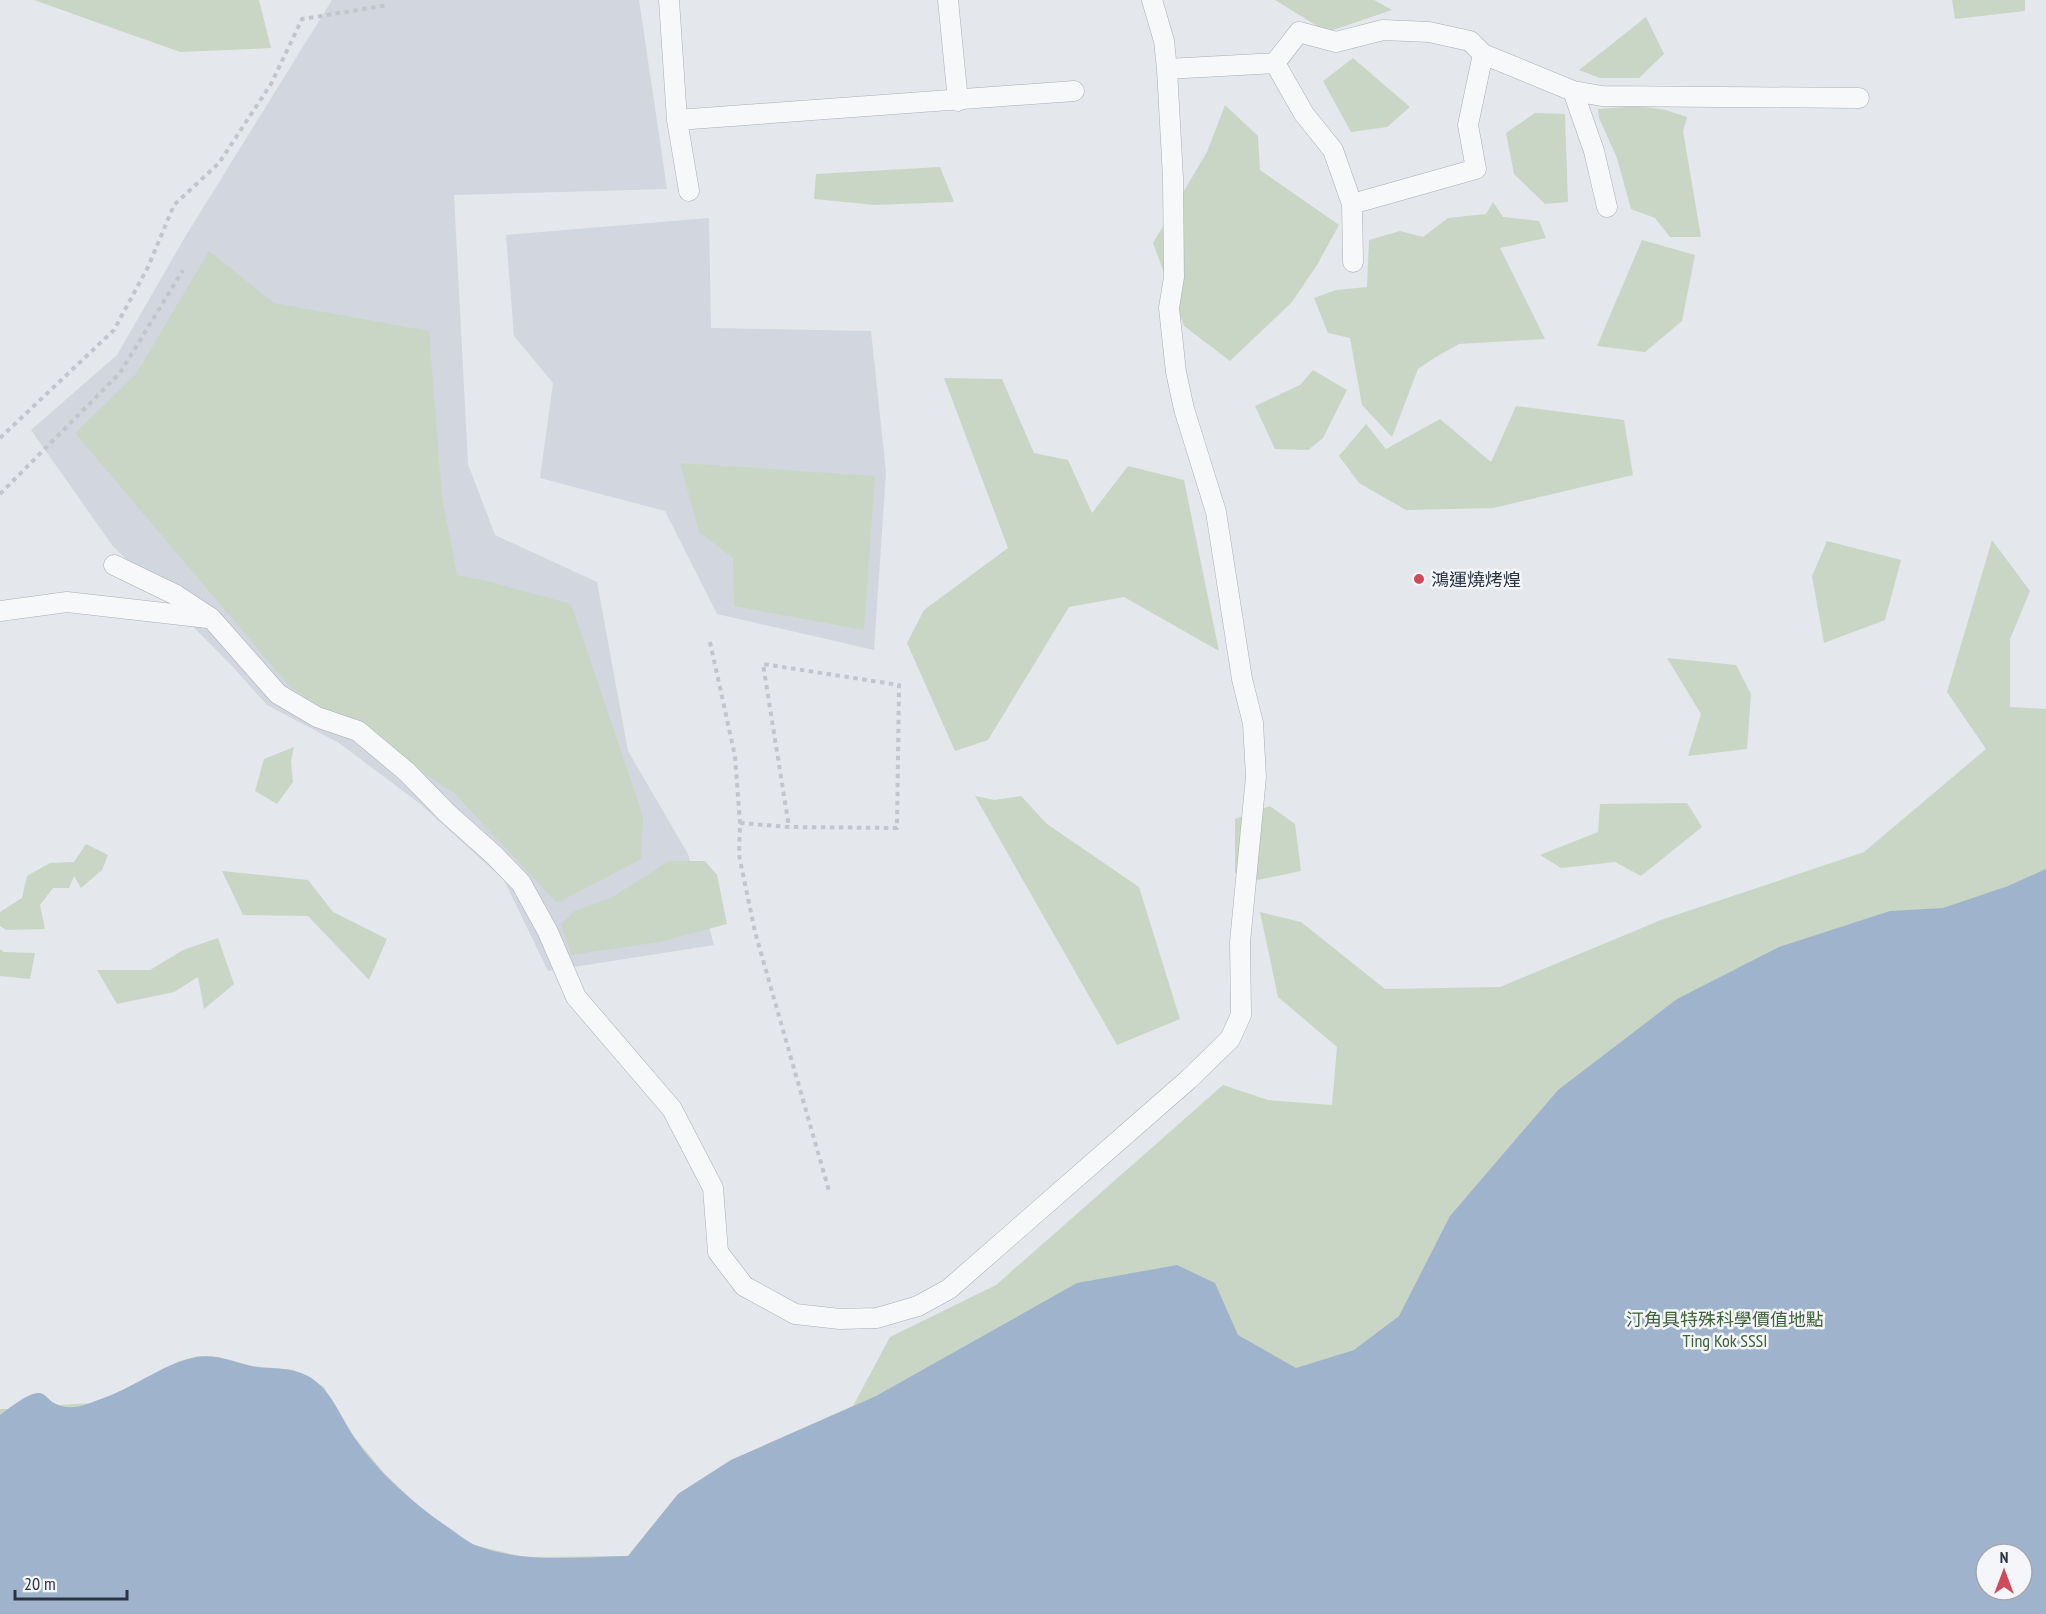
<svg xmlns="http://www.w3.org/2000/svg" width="2046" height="1614" viewBox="0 0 2046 1614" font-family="'PT Sans Narrow','Noto Sans TC',sans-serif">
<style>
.built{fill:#d2d6de}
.green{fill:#c9d6c5;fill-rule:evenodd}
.water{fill:#9fb4cc;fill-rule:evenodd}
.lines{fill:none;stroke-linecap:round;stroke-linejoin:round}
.lane-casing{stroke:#a9aeb7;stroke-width:21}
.path{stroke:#c2c5cb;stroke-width:4;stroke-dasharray:4.5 4.5;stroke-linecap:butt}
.lane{stroke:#f7f8fa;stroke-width:20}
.poi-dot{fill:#d1495b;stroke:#f4f6f9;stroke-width:2}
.labels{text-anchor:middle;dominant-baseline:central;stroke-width:5;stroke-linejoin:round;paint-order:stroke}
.poi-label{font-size:18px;fill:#2b3445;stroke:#f4f6f9;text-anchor:start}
.park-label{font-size:18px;fill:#3f6138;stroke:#f4f6f9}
</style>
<rect width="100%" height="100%" fill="#e4e7ec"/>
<path class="built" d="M 332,0 L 639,0 L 667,189 L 454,195 L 468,464 L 495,535 L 597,582 L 628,751 L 688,854 L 714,945 L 548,971 L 504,880 L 419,803 L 339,743 L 267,705 L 234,668 L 112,545 L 31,430 L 117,355 L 185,237 Z
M 709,218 L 711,328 L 871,331 L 886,472 L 874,650 L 717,614 L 665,511 L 540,478 L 553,383 L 514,336 L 506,235 Z"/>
<path class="green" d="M 34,0 L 259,0 L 271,48 L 180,52 Z
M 1275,0 L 1374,0 L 1392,10 L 1327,32 Z
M 1952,0 L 2025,0 L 2025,11 L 1955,19 Z
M 1646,17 L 1664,54 L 1639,78 L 1600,78 L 1579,70 Z
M 1353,58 L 1410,107 L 1387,127 L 1351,132 L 1323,81 Z
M 1225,105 L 1258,136 L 1260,170 L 1339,225 L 1317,265 L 1292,302 L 1230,361 L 1184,326 L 1153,243 L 1207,152 Z
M 1639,106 L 1666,110 L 1687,117 L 1683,131 L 1701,237 L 1670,237 L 1655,218 L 1631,209 L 1617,158 L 1599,118 L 1598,109 Z
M 1535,113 L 1565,114 L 1568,202 L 1545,204 L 1514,174 L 1506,133 Z
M 940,167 L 954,202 L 875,205 L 814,199 L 816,174 Z
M 1493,202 L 1503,217 L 1539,221 L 1546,238 L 1500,248 L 1545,339 L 1459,344 L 1434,358 L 1418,369 L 1392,437 L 1362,405 L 1350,338 L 1328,333 L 1314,298 L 1336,290 L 1367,287 L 1369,240 L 1400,231 L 1423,237 L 1448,218 L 1486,214 Z
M 1642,240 L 1695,255 L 1682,321 L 1645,352 L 1597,346 Z
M 209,251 L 274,303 L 429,331 L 442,497 L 457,575 L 491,582 L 571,604 L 643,816 L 641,859 L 557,903 L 454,793 L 290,687 L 75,433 L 136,374 Z
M 1313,370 L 1347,390 L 1323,438 L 1308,450 L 1275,449 L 1255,406 L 1300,385 Z
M 944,378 L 1002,379 L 1034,453 L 1068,460 L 1092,513 L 1128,466 L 1184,480 L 1219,651 L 1124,597 L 1069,607 L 988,740 L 955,751 L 907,643 L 924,610 L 1008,548 Z
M 1516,406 L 1624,420 L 1633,475 L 1493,508 L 1406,510 L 1359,483 L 1339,456 L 1366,424 L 1386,449 L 1440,419 L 1491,462 Z
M 680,463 L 875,476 L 864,630 L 734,606 L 733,558 L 699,532 Z
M 1992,540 L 2030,591 L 2010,639 L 2010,707 L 2046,709 L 2046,1614 L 0,1614 L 0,1409 L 9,1409 L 32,1394 L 39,1393 L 44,1394 L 53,1403 L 59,1405 L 91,1403 L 110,1396 L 182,1361 L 198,1356 L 219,1357 L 252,1366 L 294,1370 L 324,1387 L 355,1438 L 385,1474 L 425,1512 L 474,1545 L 523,1557 L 628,1556 L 678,1494 L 731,1460 L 853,1406 L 890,1337 L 996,1285 L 1223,1085 L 1268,1100 L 1332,1105 L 1337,1047 L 1278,997 L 1260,912 L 1301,922 L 1385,989 L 1500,987 L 1661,920 L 1864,852 L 1986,749 L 1947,692 ZM 1986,1554 L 2022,1554 L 2022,1590 L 1986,1590 Z
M 1827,541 L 1901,560 L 1885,620 L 1824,643 L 1812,576 Z
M 1667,658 L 1736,665 L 1751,694 L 1747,749 L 1688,756 L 1701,714 Z
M 294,747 L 291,761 L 293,782 L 277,804 L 255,791 L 264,759 Z
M 975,796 L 994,800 L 1021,796 L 1047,824 L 1139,887 L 1180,1019 L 1117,1045 Z
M 1687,803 L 1702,827 L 1641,876 L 1615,862 L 1561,868 L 1540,855 L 1598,832 L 1600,804 Z
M 1270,806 L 1295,824 L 1301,871 L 1258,880 L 1235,873 L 1235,819 Z
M 86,844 L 108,855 L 102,870 L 81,888 L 74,876 L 69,888 L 53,888 L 40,905 L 45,929 L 6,930 L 0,926 L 0,912 L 22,898 L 27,876 L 50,863 L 74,862 Z
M 669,861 L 705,861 L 717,875 L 727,924 L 659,942 L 571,955 L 561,924 L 574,911 L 611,898 Z
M 222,871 L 308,880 L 333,912 L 387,939 L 369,980 L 308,916 L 243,915 Z
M 218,938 L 234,984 L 204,1009 L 198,977 L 174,992 L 117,1004 L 97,970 L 150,970 L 183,950 Z
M 0,949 L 4,952 L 35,953 L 30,979 L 0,976 Z"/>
<path class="water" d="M 2046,869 L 2046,1614 L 0,1614 L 0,1415 C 10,1408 27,1393 39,1393 C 46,1394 48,1400 54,1403 C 71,1413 90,1403 106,1397 C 135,1387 168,1361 197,1357 C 216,1354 233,1362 251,1366 C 271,1370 289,1366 308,1376 C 331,1389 340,1416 354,1437 C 379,1474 415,1505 452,1530 C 459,1535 467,1542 475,1545 C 523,1564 578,1557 628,1556 L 678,1494 L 731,1460 L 876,1396 L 1077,1283 L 1177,1265 L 1215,1283 L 1238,1335 L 1296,1368 L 1354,1350 L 1399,1316 L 1450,1216 L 1558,1090 L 1677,999 L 1779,947 L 1890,911 L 1943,908 L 2008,886 ZM 1986,1554 L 2022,1554 L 2022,1590 L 1986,1590 Z"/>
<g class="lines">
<defs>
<path id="lane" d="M 669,0 L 677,120 L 689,191
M 948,0 L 958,101
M 1483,54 L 1573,91 L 1602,96 L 1859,98
M 1167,69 L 1275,63 L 1299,32 L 1336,42 L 1383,30 L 1429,32 L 1470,41 L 1483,54 L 1468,125 L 1476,169 L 1352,204 L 1333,150 L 1304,114 L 1275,63
M 1573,91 L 1594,151 L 1607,207
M 677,120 L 1074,91
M 1352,204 L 1353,262
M 114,565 L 176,595 L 211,618 L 278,694 L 317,717 L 358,731 L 407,772 L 447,813 L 494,855 L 521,883 L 548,932 L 576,997 L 672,1109 L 713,1188 L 718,1252 L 744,1286 L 795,1314 L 840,1319 L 877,1318 L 918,1306 L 949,1289 L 1189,1079 L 1230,1039 L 1241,1015 L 1240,942 L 1256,777 L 1253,723 L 1242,679 L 1216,512 L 1184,409 L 1176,372 L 1169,308 L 1174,277 L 1173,178 L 1167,69 L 1164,41 L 1152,0
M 0,611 L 67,602 L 208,618"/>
</defs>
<use href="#lane" class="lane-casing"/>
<path class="path" d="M 0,438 L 114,330 L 148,267 L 174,205 L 219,163 L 271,84 L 302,19 L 389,5
M 0,494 L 120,373 L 183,270
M 710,642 L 735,756 L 740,823 L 739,855 L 755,932 L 829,1191
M 740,823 L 789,827 L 897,828 L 899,685 L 763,664 L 789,827"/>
<use href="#lane" class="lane"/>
</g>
<circle class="poi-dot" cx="1419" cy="579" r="6"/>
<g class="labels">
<g class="poi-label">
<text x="1431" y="579">鴻運燒烤煌</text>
</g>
<g class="park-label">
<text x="1725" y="1319">汀角具特殊科學價值地點<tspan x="1725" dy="21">Ting Kok SSSI</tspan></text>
</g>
</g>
<g transform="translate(2004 1572)"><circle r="28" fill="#f4f6f9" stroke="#a4a8b1" stroke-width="1.5"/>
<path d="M0-4.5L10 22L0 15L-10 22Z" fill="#d1495b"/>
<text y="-9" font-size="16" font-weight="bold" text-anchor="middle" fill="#2b3445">N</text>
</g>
<path d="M15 1590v9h112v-9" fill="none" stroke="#2b3445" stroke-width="3"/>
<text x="24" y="1590" font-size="18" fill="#2b3445" stroke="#f4f6f9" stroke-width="4.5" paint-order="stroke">20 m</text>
</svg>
